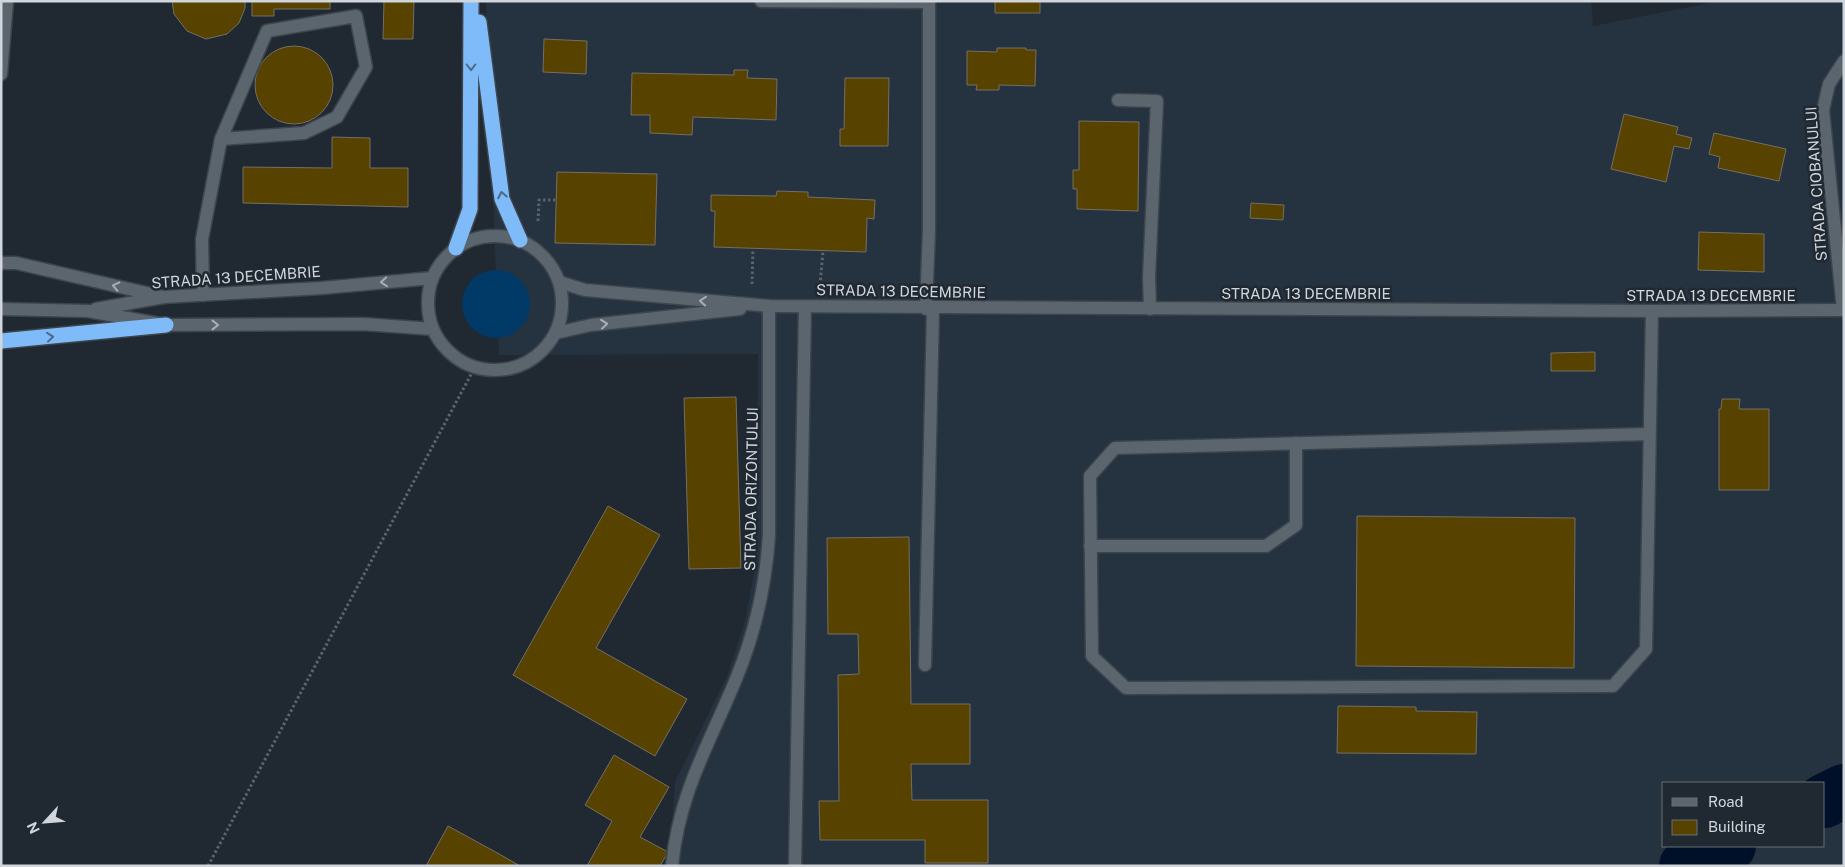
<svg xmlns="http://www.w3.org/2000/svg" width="1845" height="867" viewBox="0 0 1845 867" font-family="'Public Sans',sans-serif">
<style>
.built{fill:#25323f;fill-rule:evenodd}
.green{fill:#023a67}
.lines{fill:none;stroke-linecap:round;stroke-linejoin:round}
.river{stroke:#001029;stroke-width:54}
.building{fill:#584200;stroke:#746f63}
.lane-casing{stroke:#3e444c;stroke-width:15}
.street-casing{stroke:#3e444c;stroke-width:15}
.secondary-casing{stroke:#3e444c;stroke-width:15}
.highway-casing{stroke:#3e444c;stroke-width:18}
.path{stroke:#5c636b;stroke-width:3;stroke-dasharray:2.5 2.5;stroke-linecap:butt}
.lane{stroke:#5b656e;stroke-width:12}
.street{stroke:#5b656e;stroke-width:12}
.secondary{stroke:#5b656e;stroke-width:12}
.highway{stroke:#7fbbf8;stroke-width:15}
.oneway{stroke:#4b6a8b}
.oneway2{stroke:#a8aeb6}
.labels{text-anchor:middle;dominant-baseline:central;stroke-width:5;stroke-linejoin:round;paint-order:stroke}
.street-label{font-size:15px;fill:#d1d6dc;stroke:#202831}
</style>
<rect width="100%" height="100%" fill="#202831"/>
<path class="built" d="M 486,1 L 1591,1 L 1593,26 L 1720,1 L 1844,1 L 1844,866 L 669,866 L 675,782 L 727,676 L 745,621 L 756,562 L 758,354 L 499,355 ZM 1664,783 L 1824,783 L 1824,846 L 1664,846 Z"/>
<path class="green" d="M462 304a34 34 0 1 1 68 0a34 34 0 1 1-68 0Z"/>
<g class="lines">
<path class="river" d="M 1824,801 L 1844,791
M 1686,866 L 1729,846"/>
</g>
<path class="building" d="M 172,1 L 245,1 L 245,8 L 239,23 L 227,34 L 206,39 L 187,31 L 174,14 Z
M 252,1 L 330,1 L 330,9 L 274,9 L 274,16 L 252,16 Z
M 384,1 L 414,1 L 413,39 L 383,39 Z
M 995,1 L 1040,1 L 1040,13 L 995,13 Z
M 544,39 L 587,41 L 586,74 L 543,72 Z
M255 85a39 39 0 1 1 78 0a39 39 0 1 1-78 0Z
M 997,48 L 1026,48 L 1026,50 L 1036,50 L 1035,86 L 999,85 L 999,90 L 976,90 L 977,85 L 967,85 L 967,51 L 997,52 Z
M 734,70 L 748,70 L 747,78 L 777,79 L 776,120 L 693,117 L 692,135 L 650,133 L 650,115 L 631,115 L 632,73 L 734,75 Z
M 845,78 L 889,78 L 888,146 L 840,146 L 840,129 L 844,129 Z
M 1624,114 L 1678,127 L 1676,134 L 1692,138 L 1689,149 L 1674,146 L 1666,182 L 1611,169 Z
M 1079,121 L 1139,122 L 1138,211 L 1077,209 L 1077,189 L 1073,189 L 1073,170 L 1079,170 Z
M 1714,133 L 1786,149 L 1779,181 L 1718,168 L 1720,157 L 1709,154 Z
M 332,137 L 370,138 L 370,168 L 408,168 L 408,207 L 243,203 L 243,167 L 332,168 Z
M 557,172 L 657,174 L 655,245 L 555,243 Z
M 777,191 L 808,192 L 808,197 L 875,200 L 874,219 L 867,218 L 866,252 L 714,247 L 715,211 L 711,211 L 711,195 L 776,196 Z
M 1251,203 L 1284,205 L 1283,220 L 1250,218 Z
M 1699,232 L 1764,234 L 1764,272 L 1698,270 Z
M 1595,352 L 1595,371 L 1551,371 L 1551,353 Z
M 736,397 L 741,568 L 689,569 L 684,398 Z
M 1722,399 L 1740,399 L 1739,409 L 1769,409 L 1769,490 L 1719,490 L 1719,409 L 1721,409 Z
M 608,506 L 660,535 L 596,648 L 687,699 L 655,756 L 513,675 Z
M 1357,516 L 1575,518 L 1574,668 L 1356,666 Z
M 909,537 L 911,704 L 970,704 L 970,764 L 911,764 L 912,800 L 988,800 L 988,863 L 925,863 L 925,840 L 820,840 L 819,801 L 839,801 L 838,675 L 859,674 L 858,634 L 828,634 L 827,538 Z
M 1338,706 L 1416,707 L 1416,711 L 1477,712 L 1476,754 L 1337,753 Z
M 614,755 L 669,787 L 640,837 L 668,852 L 660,866 L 587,866 L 612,821 L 585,805 Z
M 448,826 L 501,855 L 520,866 L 426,866 Z"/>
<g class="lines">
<defs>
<path id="lane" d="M 761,1 L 928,2
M 1,74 L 7,1
M 1118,100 L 1157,101 L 1149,277 L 1150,309
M 1,263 L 16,263 L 164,297
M 203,295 L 202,239 L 221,139 L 267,31 L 356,16 L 366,67 L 337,117 L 304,133 L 221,139
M 926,309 L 929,230 L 929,1
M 1650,434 L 1115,448 L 1090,476 L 1092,656 L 1126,688 L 1613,686 L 1646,649 L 1652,311
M 1090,546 L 1266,546 L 1296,525 L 1296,443
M 925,665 L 933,309
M 795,866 L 805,307"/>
<path id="street" d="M 1843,310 L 1823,110 L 1829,84 L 1844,61
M 672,866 C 679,792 709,745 736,679 C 755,633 766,584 769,535 L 769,306"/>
<path id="secondary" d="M428 303a67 67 0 1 1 134 0a67 67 0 1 1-134 0Z
M 559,282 L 585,290 L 769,306 L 1652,311 L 1844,310
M 1,309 L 88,311 L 166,325 L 363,324 L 433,329
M 96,309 L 164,297 L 322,288 L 432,278
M 556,333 L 591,325 L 740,309"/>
<path id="highway" d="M 479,22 L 502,199 L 520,240
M 456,248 L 470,209 L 471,1
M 1,341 L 166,325"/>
</defs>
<use href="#lane" class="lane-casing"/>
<use href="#street" class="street-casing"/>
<use href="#secondary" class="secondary-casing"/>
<use href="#highway" class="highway-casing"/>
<path class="path" d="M 538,221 L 539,200 L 556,200
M 752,284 L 753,248
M 820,285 L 823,251
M 208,866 L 475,367"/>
<use href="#lane" class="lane"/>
<use href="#street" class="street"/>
<use href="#secondary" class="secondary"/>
<use href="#highway" class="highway"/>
</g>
<defs><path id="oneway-chevron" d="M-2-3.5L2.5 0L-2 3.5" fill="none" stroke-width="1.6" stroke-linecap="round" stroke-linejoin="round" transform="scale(1.25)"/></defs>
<g class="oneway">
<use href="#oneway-chevron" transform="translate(471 67) rotate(90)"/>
<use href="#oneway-chevron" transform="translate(502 195) rotate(-101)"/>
<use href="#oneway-chevron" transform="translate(50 337) rotate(-6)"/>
</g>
<g class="oneway2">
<use href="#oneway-chevron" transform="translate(384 282) rotate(175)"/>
<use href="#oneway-chevron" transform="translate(116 286) rotate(-167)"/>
<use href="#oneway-chevron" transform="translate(703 301) rotate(-175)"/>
<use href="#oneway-chevron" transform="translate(604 324) rotate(-6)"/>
<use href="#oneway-chevron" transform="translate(215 325)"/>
</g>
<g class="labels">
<g class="street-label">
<text transform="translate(1816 184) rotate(-94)">STRADA CIOBANULUI</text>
<text transform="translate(236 277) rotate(-4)">STRADA 13 DECEMBRIE</text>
<text transform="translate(901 291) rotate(1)">STRADA 13 DECEMBRIE</text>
<text x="1306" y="293">STRADA 13 DECEMBRIE</text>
<text x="1711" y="295">STRADA 13 DECEMBRIE</text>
<text transform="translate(751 489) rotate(-89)">STRADA ORIZONTULUI</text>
</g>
</g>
<rect width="1845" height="867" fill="none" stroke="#d1d6dc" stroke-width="5"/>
<rect x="1662" y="782" width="162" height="65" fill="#202831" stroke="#676e75"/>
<rect x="1672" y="798" width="25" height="8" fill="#5b656e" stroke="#676e75"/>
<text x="1708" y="807" font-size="15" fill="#d1d6dc">Road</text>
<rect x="1672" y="820" width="25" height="15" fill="#584200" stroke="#676e75"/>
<text x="1708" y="832" font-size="15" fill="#d1d6dc">Building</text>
<g transform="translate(45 822) rotate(244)" stroke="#202831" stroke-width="4" paint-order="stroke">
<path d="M0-4L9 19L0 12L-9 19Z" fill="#d1d6dc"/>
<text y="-8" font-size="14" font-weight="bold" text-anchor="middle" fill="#d1d6dc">N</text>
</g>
</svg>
